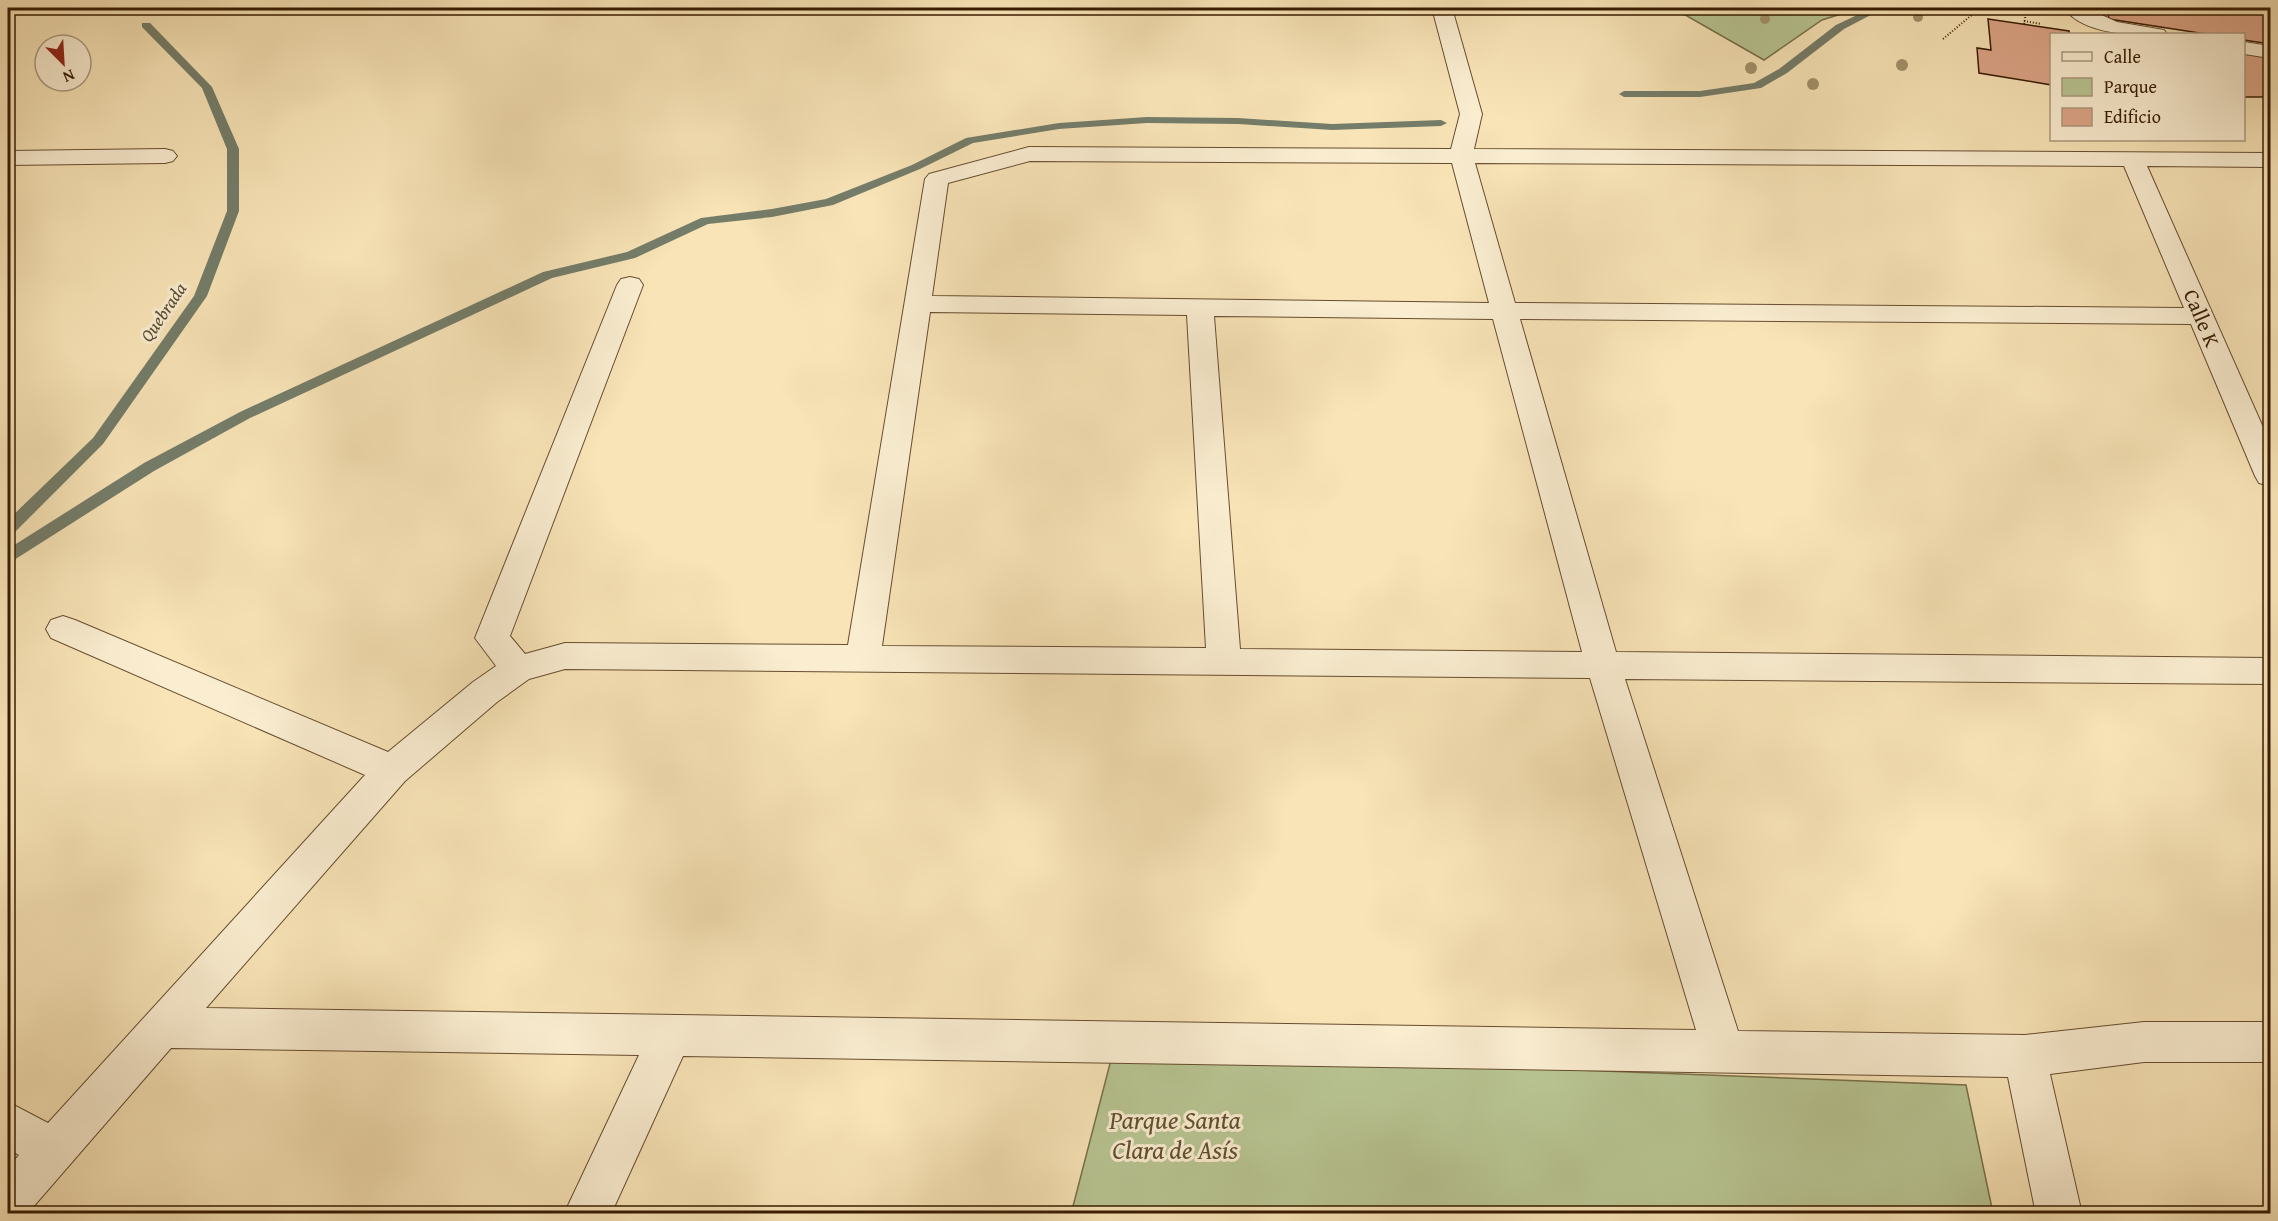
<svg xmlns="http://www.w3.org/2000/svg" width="2278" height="1221" viewBox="0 0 2278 1221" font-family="'Gentium Book Plus',serif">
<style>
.green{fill:#b8c593;stroke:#78704a;stroke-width:1.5}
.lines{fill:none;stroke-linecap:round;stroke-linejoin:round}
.stream{fill:#747d6a;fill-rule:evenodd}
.building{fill:#dda588;stroke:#371b02;stroke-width:1.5}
.service-casing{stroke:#674d2f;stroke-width:2}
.minor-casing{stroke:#674d2f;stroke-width:2}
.path{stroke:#371b02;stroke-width:2;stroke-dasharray:1 2;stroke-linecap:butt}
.service{fill:#faedd0;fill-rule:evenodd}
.minor{fill:#faedd0;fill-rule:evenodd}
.tree{fill:#a3926c}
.labels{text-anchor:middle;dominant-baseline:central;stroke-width:6;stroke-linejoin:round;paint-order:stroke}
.far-water-label{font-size:18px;font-style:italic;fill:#564c36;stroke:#faedd0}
.street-label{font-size:21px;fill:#371b02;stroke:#faedd0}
.near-park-label{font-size:26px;font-style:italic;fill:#5e4e2e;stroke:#faedd0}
</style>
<rect width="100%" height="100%" fill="#f8e4b7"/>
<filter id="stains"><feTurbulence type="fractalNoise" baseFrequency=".00333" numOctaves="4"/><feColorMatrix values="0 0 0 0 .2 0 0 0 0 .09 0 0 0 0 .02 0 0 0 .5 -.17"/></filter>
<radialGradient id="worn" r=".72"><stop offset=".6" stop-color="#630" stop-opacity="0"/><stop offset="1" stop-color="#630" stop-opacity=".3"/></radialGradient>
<path class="green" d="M 1673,8 L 1860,8 L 1822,20 L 1764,60 Z
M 1113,1052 L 1966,1085 L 1993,1213 L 1071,1214 Z"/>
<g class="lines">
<path class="stream" d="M 1872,8 L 1884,8 L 1844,29 L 1787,73 L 1761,88 L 1700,97 L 1624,97 L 1619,94 L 1624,91 L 1700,91 L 1754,83 L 1779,69 L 1836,25 Z
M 142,23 L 150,23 L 212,87 L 239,149 L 239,211 L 207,296 L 103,444 L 14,533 L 8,535 L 8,520 L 93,438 L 194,296 L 227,211 L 227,149 L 202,88 L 142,27 Z
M 1147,117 L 1238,118 L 1332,124 L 1441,120 L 1447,123 L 1441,126 L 1332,130 L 1238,124 L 1147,123 L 1059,129 L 973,143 L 920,169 L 833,205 L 772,217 L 708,224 L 635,258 L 552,278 L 250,418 L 154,471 L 14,560 L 8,562 L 8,549 L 144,463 L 240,412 L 543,272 L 627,252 L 701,218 L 772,209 L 826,199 L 912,165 L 966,138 L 1059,123 Z"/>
</g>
<path class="building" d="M 2107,8 L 2270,8 L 2270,44 L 2244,40 L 2244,34 L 2206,34 L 2109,19 Z
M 1988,19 L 2069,31 L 2070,34 L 2052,34 L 2052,85 L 1979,73 L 1977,48 L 1991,50 Z
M 2244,51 L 2270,55 L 2270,97 L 2244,97 Z"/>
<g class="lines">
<defs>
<path id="service" d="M 2064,8 L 2086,8 L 2117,22 L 2164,30 L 2167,34 C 2138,37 2083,35 2064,8 Z
M 2244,42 L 2270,46 L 2270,58 L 2244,54 Z"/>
<path id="minor" d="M 1432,8 L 1452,8 L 1482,114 L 1474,149 L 2270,153 L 2270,167 L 2147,166 L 2270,443 L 2270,486 L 2259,483 L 2255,476 L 2191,324 L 1520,319 L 1616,652 L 2270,658 L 2270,684 L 1625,679 L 1738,1031 L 2025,1035 L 2144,1022 L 2270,1022 L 2270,1062 L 2144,1062 L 2050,1074 L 2082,1214 L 2036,1214 L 2008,1077 L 683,1056 L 611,1214 L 564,1214 L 639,1055 L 171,1048 L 27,1214 L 8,1214 L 8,1168 L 19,1155 L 8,1149 L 8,1102 L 48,1123 L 365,775 L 51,638 L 46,629 L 51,620 L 63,616 L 75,620 L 388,752 L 473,682 L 496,666 L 475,638 L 617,285 L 621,279 L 630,277 L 639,279 L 643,285 L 510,636 L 525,654 L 565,643 L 848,645 L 925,179 L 929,174 L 1029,147 L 1451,149 L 1460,114 ZM 1030,161 L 1452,163 L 1489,303 L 932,296 L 948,183 ZM 1475,163 L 2124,166 L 2184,308 L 1515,303 ZM 930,312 L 1187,315 L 1206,648 L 882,646 ZM 1214,316 L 1493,319 L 1582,652 L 1240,649 ZM 565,669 L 1590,678 L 1696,1030 L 206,1008 L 405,781 L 497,702 L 529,679 Z
M 165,149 L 173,151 L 177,156 L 173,161 L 165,163 L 8,165 L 8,151 Z"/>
</defs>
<use href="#service" class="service-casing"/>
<use href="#minor" class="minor-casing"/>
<path class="path" d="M 2024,21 L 2041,24
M 2024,24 L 2027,8
M 1943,39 L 1980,8"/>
<use href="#service" class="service"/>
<use href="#minor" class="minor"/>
</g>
<g class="tree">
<circle cx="1918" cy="17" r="5"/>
<circle cx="1765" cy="19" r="5"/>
<circle cx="1902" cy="65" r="6"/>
<circle cx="1751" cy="68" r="6"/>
<circle cx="1813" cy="84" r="6"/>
</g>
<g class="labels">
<g class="far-water-label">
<text transform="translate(163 312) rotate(-56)">Quebrada</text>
</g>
<g class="street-label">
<text transform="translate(2202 318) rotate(67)">Calle K</text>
</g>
<g class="near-park-label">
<text x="1175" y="1119">Parque Santa<tspan x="1175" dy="30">Clara de Asís</tspan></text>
</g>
</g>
<rect width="2278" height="1221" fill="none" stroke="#f8e4b7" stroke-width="30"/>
<rect x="9" y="9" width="2260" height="1203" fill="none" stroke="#371b02" stroke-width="3"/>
<rect x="15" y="15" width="2248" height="1191" fill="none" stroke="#371b02" stroke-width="1.5"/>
<rect x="2050" y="33" width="195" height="108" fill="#faedd0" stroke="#ac997e" stroke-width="1.5"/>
<rect x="2062" y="52" width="30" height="9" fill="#faedd0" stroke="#ac997e" stroke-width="1.5"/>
<text x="2104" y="63" font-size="18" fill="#371b02">Calle</text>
<rect x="2062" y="78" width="30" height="18" fill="#b8c593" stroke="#ac997e" stroke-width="1.5"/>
<text x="2104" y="93" font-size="18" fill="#371b02">Parque</text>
<rect x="2062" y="108" width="30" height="18" fill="#dda588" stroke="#ac997e" stroke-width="1.5"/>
<text x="2104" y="123" font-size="18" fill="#371b02">Edificio</text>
<g transform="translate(63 63) rotate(156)"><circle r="28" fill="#faedd0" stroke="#ac997e" stroke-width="1.5"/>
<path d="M0-4.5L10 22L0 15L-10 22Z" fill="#8f2418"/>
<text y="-9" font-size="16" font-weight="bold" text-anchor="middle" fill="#371b02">N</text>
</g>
<rect width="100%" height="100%" filter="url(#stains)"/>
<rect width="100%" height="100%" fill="url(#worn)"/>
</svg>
